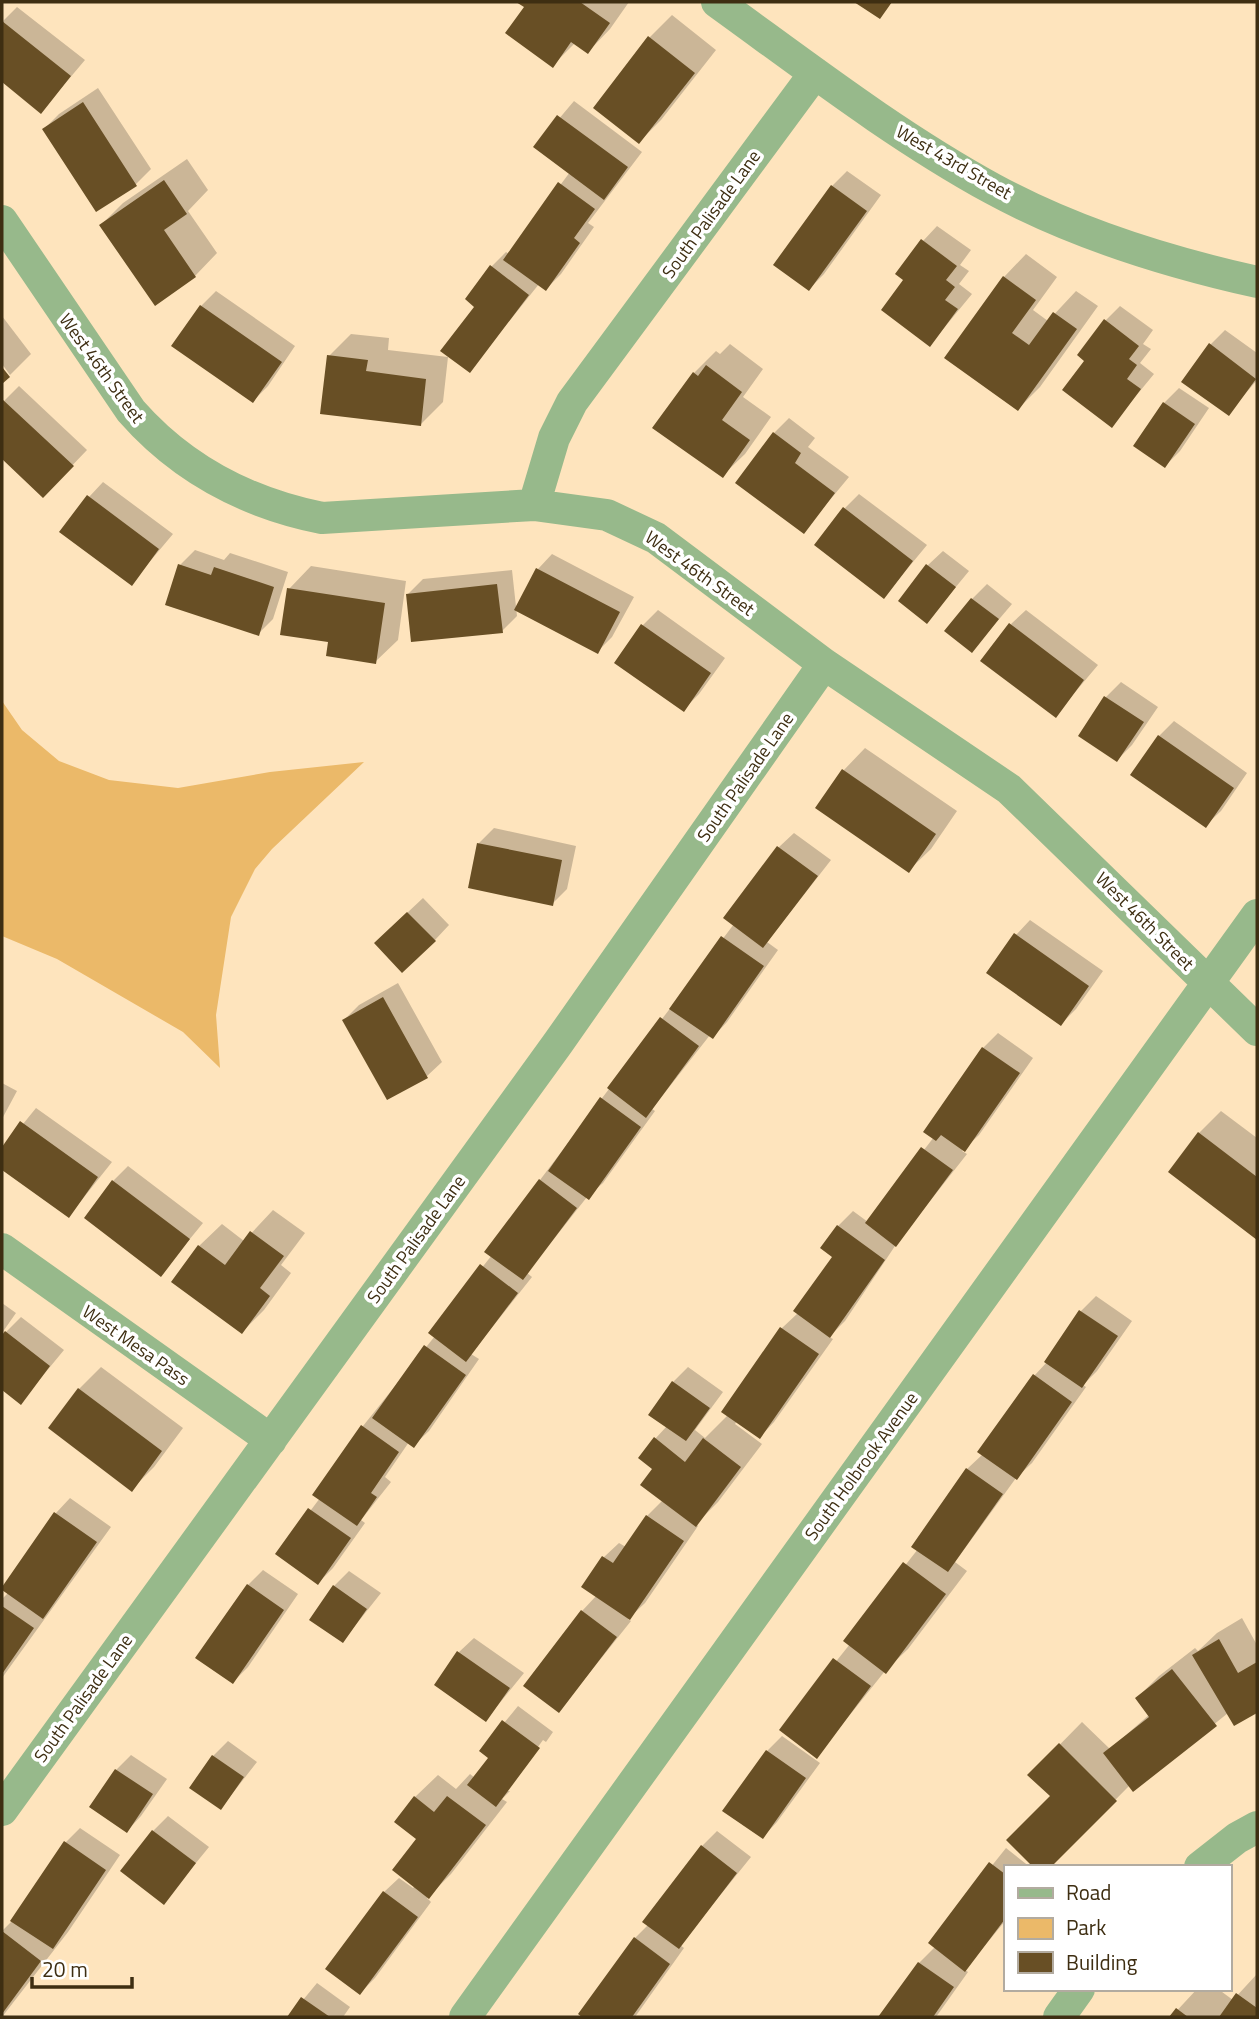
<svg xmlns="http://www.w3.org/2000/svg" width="1259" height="2019" viewBox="0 0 1259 2019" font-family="'Titillium Web',sans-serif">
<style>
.green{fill:#ebb969}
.shadow{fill:#0003}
.building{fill:#684f25}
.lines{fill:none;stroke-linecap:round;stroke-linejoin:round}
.street{stroke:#97b98b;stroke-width:32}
.labels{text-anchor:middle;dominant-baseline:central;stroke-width:7;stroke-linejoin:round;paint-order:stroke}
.street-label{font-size:18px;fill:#3e2e12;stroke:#fff}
</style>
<rect width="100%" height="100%" fill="#fee4bd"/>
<path class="green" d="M 2,701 L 22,730 L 59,761 L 109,780 L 178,788 L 270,772 L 364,762 L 272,849 L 255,869 L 231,917 L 216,1015 L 220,1068 L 183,1032 L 57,959 L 2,936 Z"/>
<path class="shadow" d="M 519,2 L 629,2 L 610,29 L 588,52 L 575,43 L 553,65 L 526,7 Z
M 17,7 L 85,60 L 41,112 L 2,80 L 2,22 Z
M 672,15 L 716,50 L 661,120 L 639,142 L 650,37 Z
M 98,88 L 151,169 L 136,184 L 97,210 L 44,129 L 59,114 Z
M 574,101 L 642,152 L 588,223 L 594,227 L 561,274 L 546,289 L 539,284 L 470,370 L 476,306 L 492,266 L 506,252 L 509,254 L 570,172 L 536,146 Z
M 187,159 L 208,190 L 188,211 L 217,253 L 195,276 L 155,303 L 101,225 L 123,203 Z
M 847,171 L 881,195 L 824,274 L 809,289 L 775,264 L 832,186 Z
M 937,226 L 971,250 L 960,265 L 969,271 L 959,284 L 972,294 L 930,345 L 905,279 L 923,241 Z
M 1026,254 L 1057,277 L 1033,310 L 1048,321 L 1076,291 L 1098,306 L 1040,387 L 1018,409 L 1004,277 Z
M 216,291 L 295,346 L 268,386 L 253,401 L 201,306 Z
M 1120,306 L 1153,330 L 1143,344 L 1151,349 L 1140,363 L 1154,374 L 1112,425 L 1087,360 L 1105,321 Z
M 2,316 L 31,354 L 10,375 L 2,364 Z
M 1225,330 L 1257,353 L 1257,380 L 1228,414 L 1210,345 Z
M 351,334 L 389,338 L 388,350 L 448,357 L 443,402 L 421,424 L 329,356 Z
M 730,344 L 763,369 L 743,397 L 771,417 L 745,454 L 722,476 L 694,373 L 716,351 L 720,354 Z
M 19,386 L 87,450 L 43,496 L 2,456 L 2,403 Z
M 1179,388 L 1209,408 L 1180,451 L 1165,466 L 1164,403 Z
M 789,418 L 815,438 L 808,447 L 849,477 L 804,531 L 774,433 Z
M 103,482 L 173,534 L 131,584 L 89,497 Z
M 859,494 L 927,545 L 884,597 L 845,508 Z
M 195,550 L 224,560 L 230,553 L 288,572 L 273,619 L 258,634 L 180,565 Z
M 943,551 L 969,571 L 927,622 L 928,565 Z
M 552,554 L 634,597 L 612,637 L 597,652 L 538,569 Z
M 311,566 L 406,581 L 398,640 L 375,662 L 330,641 L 289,589 Z
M 512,570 L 517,616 L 502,631 L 408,594 L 423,579 Z
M 987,584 L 1012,604 L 972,651 L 972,599 Z
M 658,610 L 725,658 L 699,694 L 684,709 L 617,662 L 643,625 Z
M 1026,610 L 1098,665 L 1055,716 L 1011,624 Z
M 1121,682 L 1158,707 L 1132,745 L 1117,760 L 1080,735 L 1106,697 Z
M 1174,721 L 1247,773 L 1221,811 L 1206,825 L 1159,736 Z
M 865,748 L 957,811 L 931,849 L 908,871 L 843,771 Z
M 494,828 L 576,846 L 567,889 L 552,904 L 470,887 L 479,843 Z
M 794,833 L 831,860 L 767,942 L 778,950 L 727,1022 L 713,1037 L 710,1035 L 652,1109 L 655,1111 L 603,1183 L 587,1197 L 527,1273 L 532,1277 L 471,1354 L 479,1359 L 429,1431 L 414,1445 L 409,1442 L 385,1477 L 391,1482 L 361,1520 L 365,1523 L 333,1568 L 318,1583 L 278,1554 L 320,1498 L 363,1426 L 435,1336 L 430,1333 L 492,1255 L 540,1180 L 734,924 L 779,847 Z
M 423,898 L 449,925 L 435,940 L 391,928 Z
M 1030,920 L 1103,971 L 1076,1009 L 1061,1024 L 1016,935 Z
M 398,983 L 442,1062 L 427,1076 L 344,1020 L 359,1005 Z
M 998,1033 L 1033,1058 L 979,1135 L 962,1151 L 967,1154 L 897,1243 L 845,1321 L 829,1337 L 833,1339 L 774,1422 L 760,1437 L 737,1421 L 735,1424 L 762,1444 L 718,1502 L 696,1524 L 698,1526 L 645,1603 L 628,1619 L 631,1621 L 559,1711 L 582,1611 L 597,1595 L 604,1557 L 619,1543 L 626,1547 L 647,1516 L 663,1500 L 654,1469 L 655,1439 L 667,1426 L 673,1382 L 688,1367 L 723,1392 L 695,1430 L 705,1438 L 728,1415 L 782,1328 L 798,1313 L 834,1256 L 838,1226 L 853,1211 L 868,1222 L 934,1137 L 925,1132 L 983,1048 Z
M 2,1083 L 17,1091 L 2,1119 Z
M 36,1108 L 112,1162 L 69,1216 L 2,1167 L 2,1150 Z
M 1221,1111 L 1257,1138 L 1257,1237 L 1170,1172 L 1199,1133 Z
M 128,1166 L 203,1223 L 161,1274 L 113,1181 Z
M 273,1210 L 305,1233 L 281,1265 L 291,1273 L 264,1310 L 242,1332 L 199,1246 L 222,1224 L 244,1241 Z
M 1096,1296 L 1132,1321 L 1097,1371 L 1083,1385 L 1086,1387 L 1032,1463 L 1016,1478 L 955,1562 L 967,1571 L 908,1649 L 885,1671 L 817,1756 L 782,1729 L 850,1644 L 846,1641 L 918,1549 L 967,1469 L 983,1454 L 1034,1376 L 1047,1362 L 1081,1311 Z
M 2,1303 L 16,1313 L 2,1333 Z
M 21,1317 L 64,1350 L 21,1402 L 2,1388 L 2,1336 Z
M 101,1367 L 183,1428 L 154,1467 L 132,1489 L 79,1389 Z
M 70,1498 L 111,1527 L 2,1678 L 2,1599 L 8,1593 L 2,1589 L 56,1513 Z
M 263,1570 L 298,1594 L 248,1667 L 233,1682 L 248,1585 Z
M 349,1571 L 381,1593 L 343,1641 L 334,1586 Z
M 1242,1618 L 1257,1645 L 1257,1711 L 1235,1724 L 1228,1713 L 1134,1789 L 1130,1785 L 1049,1867 L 1052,1796 L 1030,1775 L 1082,1722 L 1110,1749 L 1150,1714 L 1137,1698 L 1159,1676 L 1195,1648 L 1198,1651 L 1217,1633 Z
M 474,1638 L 524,1673 L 486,1720 L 459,1652 Z
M 518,1706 L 553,1732 L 546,1742 L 543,1740 L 506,1791 L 510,1791 L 502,1799 L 507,1802 L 451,1874 L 427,1898 L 431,1902 L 375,1978 L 360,1993 L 384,1892 L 399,1878 L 413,1888 L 415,1886 L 419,1839 L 415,1797 L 438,1775 L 456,1789 L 470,1774 L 475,1778 L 490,1757 L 481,1751 Z
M 782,1736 L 820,1763 L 777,1822 L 763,1837 L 725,1811 L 767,1751 Z
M 228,1741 L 257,1762 L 221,1808 L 213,1756 Z
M 131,1755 L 167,1779 L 141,1816 L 127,1831 L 91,1806 L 116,1770 Z
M 168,1816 L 209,1847 L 164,1902 L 153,1831 Z
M 80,1828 L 120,1855 L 68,1932 L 2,2017 L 2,1931 L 14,1919 L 65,1843 Z
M 717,1831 L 751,1857 L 680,1945 L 684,1948 L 635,2017 L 579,2017 L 635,1938 L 649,1924 L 702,1846 Z
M 1006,1848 L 1030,1867 L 1005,1867 L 1005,1921 L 965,1970 L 968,1972 L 936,2017 L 881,2017 L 919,1963 L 935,1947 L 930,1943 Z
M 1257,1974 L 1257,2017 L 1171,2017 L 1197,1989 L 1218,1989 L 1233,2000 Z
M 317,1983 L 350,2007 L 343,2017 L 289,2017 Z"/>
<path class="building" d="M 516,2 L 580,2 L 610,23 L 588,54 L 571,42 L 553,68 L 505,33 L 524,7 Z
M 854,2 L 892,2 L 880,19 Z
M 2,21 L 71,76 L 41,114 L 2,82 Z
M 648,36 L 695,73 L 639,144 L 593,108 Z
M 83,102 L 137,186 L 96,212 L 42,129 Z
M 557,115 L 628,167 L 604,200 L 533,147 Z
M 164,180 L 187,214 L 164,230 L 196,277 L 155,306 L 99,225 Z
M 558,182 L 595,209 L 574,238 L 580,243 L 546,291 L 503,260 Z
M 831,185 L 867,211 L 809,291 L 773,265 Z
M 921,239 L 957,266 L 946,280 L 955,287 L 945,300 L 958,309 L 930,347 L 881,310 L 903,280 L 895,274 Z
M 490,265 L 529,295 L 470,373 L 440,351 L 474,307 L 465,299 Z
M 1003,276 L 1036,300 L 1012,333 L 1029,345 L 1053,312 L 1077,329 L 1018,411 L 944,358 Z
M 200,305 L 282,362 L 253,403 L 171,346 Z
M 1104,319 L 1139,346 L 1129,359 L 1137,365 L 1127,379 L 1141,389 L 1112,428 L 1062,390 L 1084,361 L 1077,355 Z
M 1209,343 L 1256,379 L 1229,416 L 1181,382 Z
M 327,355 L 368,360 L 366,371 L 426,379 L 421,426 L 320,414 Z
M 706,365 L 742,392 L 722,420 L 750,440 L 723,478 L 652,428 L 693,372 L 698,376 Z
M 2,367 L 10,377 L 2,384 Z
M 2,399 L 74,466 L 43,498 L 2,459 Z
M 1163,402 L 1195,424 L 1165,468 L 1133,446 Z
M 773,432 L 801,453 L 795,463 L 835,493 L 804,534 L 735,483 Z
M 87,495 L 159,549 L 132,586 L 59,532 Z
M 843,507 L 913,561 L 884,599 L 814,545 Z
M 178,564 L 211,575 L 214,567 L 274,587 L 259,636 L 165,605 Z
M 926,564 L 956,587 L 927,624 L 898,601 Z
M 536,568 L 620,612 L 598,654 L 514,610 Z
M 497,584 L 503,633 L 411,642 L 406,594 Z
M 287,588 L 385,603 L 376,664 L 326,656 L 328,642 L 280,635 Z
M 971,598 L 999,619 L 972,653 L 944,631 Z
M 1009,623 L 1084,680 L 1056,718 L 980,661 Z
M 641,624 L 711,673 L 684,712 L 614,663 Z
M 1104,696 L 1144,722 L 1117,762 L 1078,736 Z
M 1158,735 L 1234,788 L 1206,828 L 1130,775 Z
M 842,769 L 936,834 L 909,873 L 815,808 Z
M 477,843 L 562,860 L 553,906 L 468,888 Z
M 777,846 L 818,876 L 763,948 L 723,918 Z
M 407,912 L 436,941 L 402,973 L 374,943 Z
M 1014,933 L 1089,986 L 1061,1026 L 986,973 Z
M 721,936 L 764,966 L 713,1039 L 669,1009 Z
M 383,997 L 428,1078 L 387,1100 L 342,1020 Z
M 660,1017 L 699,1046 L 646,1118 L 607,1088 Z
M 982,1047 L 1020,1073 L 965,1152 L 941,1135 L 936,1141 L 923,1132 Z
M 600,1097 L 641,1127 L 589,1200 L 548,1171 Z
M 20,1121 L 98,1177 L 69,1218 L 2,1170 L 2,1147 Z
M 1198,1132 L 1257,1177 L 1257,1240 L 1168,1172 Z
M 921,1147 L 953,1170 L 896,1247 L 865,1223 Z
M 539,1179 L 577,1208 L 523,1280 L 484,1252 Z
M 112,1180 L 190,1239 L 161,1277 L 84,1218 Z
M 837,1225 L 885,1260 L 830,1338 L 793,1311 L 832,1257 L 820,1248 Z
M 250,1231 L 284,1256 L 260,1288 L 270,1296 L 242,1334 L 171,1282 L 198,1245 L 225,1265 Z
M 480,1264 L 518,1293 L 466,1362 L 428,1333 Z
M 1079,1310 L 1118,1336 L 1082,1388 L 1044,1362 Z
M 780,1327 L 819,1354 L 760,1439 L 721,1412 Z
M 5,1331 L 50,1366 L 21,1405 L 2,1390 L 2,1335 Z
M 424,1345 L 466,1375 L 414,1448 L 372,1418 Z
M 1033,1374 L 1072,1402 L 1017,1480 L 977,1452 Z
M 672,1381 L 710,1408 L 686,1441 L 648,1415 Z
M 78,1388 L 162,1451 L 132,1492 L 48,1428 Z
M 361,1425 L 399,1452 L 371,1493 L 377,1497 L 357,1526 L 312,1495 Z
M 654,1437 L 685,1462 L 703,1438 L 741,1467 L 696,1527 L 640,1485 L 652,1469 L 638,1458 Z
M 966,1468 L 1003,1494 L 948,1572 L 911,1547 Z
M 308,1508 L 351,1538 L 318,1585 L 275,1554 Z
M 54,1512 L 97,1542 L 43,1619 L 2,1590 L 2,1587 Z
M 646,1515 L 684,1541 L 630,1620 L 581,1587 L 602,1556 L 613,1563 Z
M 903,1562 L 946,1594 L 886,1674 L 843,1641 Z
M 247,1584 L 284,1610 L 233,1684 L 195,1658 Z
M 333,1585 L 367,1609 L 343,1643 L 309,1620 Z
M 2,1606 L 34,1628 L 2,1674 Z
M 581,1610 L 617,1637 L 559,1713 L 523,1686 Z
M 1219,1639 L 1238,1673 L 1257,1662 L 1257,1713 L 1234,1726 L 1192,1655 Z
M 457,1651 L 510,1688 L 486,1722 L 434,1685 Z
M 833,1658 L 871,1686 L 817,1759 L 779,1730 Z
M 1172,1669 L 1217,1726 L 1133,1792 L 1103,1753 L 1149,1717 L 1135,1698 Z
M 502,1720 L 540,1748 L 496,1807 L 467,1785 L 488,1758 L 479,1751 Z
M 1059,1743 L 1117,1801 L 1051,1867 L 1033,1867 L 1006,1840 L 1050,1796 L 1027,1775 Z
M 766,1750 L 806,1778 L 763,1839 L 722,1811 Z
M 212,1755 L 244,1777 L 221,1810 L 189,1788 Z
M 115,1769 L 153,1794 L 127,1833 L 89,1807 Z
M 414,1796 L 434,1812 L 447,1796 L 486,1825 L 429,1899 L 392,1870 L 416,1839 L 394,1822 Z
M 152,1830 L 196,1863 L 164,1905 L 120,1871 Z
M 64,1841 L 106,1870 L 53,1949 L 10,1921 Z
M 701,1845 L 737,1873 L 679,1949 L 642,1922 Z
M 989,1862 L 1005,1874 L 1005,1919 L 965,1972 L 928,1943 Z
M 383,1891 L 418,1917 L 360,1995 L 325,1969 Z
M 2,1931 L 41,1961 L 2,2014 Z
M 634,1937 L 670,1964 L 632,2017 L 582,2017 L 578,2014 Z
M 918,1962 L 954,1987 L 933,2017 L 878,2017 Z
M 1236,1993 L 1257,2008 L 1257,2017 L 1219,2017 Z
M 301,1997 L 330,2017 L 287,2017 Z
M 1176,2008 L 1188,2017 L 1169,2017 Z"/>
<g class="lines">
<path class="street" d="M 717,2 C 807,67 896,136 993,189 C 1074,233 1167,262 1257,282
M 2,221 L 131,411 C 182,469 247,503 322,518 L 534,505 L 607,515 L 656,538 L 824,664 L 1009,789 L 1257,1030
M 534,505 L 554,438 L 572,402 L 815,73
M 2,1249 L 271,1440
M 2,1810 L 558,1043 L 824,664
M 1200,1867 L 1237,1838 L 1257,1827
M 465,2017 L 1257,915
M 1059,2017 L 1079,1989"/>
</g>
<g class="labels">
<g class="street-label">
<text transform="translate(954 162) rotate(30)">West 43rd Street</text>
<text transform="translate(711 214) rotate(-54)">South Palisade Lane</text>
<text transform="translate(102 368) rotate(54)">West 46th Street</text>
<text transform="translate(700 573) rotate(36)">West 46th Street</text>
<text transform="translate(745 777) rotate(-55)">South Palisade Lane</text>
<text transform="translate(1145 921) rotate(45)">West 46th Street</text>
<text transform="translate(416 1239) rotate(-54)">South Palisade Lane</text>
<text transform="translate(136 1345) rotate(35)">West Mesa Pass</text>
<text transform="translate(861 1466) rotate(-54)">South Holbrook Avenue</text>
<text transform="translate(83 1698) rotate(-54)">South Palisade Lane</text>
</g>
</g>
<rect width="1259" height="2019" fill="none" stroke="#3e2e12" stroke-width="7"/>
<rect x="1004" y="1865" width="228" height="126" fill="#ffffff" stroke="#b2aba0" stroke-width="2"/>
<rect x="1018" y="1888" width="35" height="10" fill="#97b98b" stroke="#b2aba0" stroke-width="2"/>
<text x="1066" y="1900" font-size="21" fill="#3e2e12">Road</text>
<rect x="1018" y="1918" width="35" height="21" fill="#ebb969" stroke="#b2aba0" stroke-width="2"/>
<text x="1066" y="1935" font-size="21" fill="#3e2e12">Park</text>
<rect x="1018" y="1952" width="35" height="21" fill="#684f25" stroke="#b2aba0" stroke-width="2"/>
<text x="1066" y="1970" font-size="21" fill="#3e2e12">Building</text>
<path d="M32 1977v10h100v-10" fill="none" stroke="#3e2e12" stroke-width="3.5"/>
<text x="42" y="1977" font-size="21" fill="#3e2e12" stroke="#ffffff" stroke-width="5" paint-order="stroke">20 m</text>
</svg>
